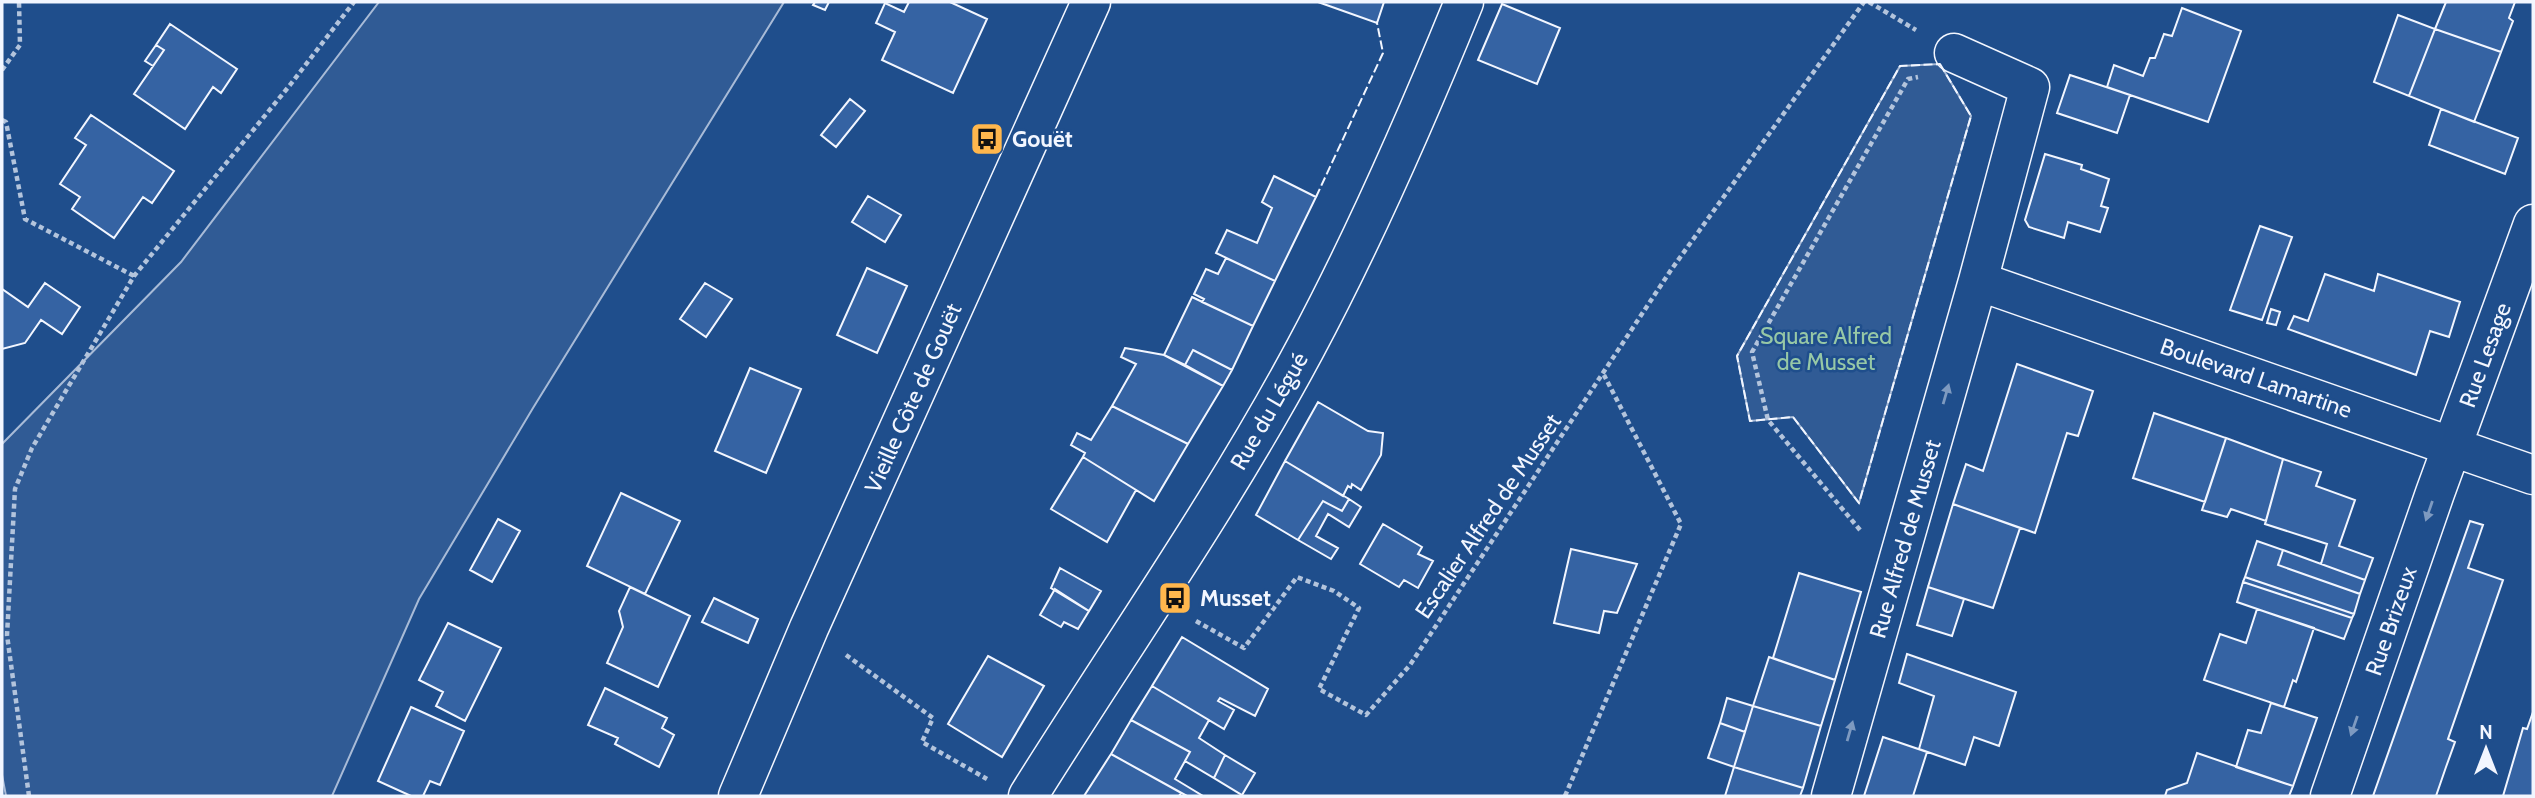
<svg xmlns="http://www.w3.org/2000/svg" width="2535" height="798" viewBox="0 0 2535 798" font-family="Cabin,sans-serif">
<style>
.green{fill:#305b95;stroke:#a8bbd7;stroke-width:2}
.building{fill:#3563a3;stroke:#f2f6ff;stroke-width:2}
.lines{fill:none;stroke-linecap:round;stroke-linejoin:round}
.street-casing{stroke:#f2f6ff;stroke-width:41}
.secondary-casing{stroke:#f2f6ff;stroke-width:41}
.path{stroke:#b3c4dc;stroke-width:4.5;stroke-dasharray:5 3.5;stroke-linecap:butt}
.street{stroke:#1f4e8c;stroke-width:38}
.secondary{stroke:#1f4e8c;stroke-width:38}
.fence{stroke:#f2f6ff;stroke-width:2;stroke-dasharray:9 3.5;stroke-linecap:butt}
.oneway{fill:#7e9ac0}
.labels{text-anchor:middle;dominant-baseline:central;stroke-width:5;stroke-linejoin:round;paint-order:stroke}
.poi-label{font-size:23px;font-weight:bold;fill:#f2f6ff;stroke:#1f4e8c;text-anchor:start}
.park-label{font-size:23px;fill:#97c8a6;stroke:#1f4e8c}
.street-label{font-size:23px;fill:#f2f6ff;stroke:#1f4e8c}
</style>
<rect width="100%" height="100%" fill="#1f4e8c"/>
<path class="green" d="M 379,2 L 784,2 L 533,408 L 419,599 L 332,796 L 6,796 L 2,775 L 2,444 L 181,262 Z
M 1940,64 L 1971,116 L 1859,503 L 1793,417 L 1750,421 L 1737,356 L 1900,66 Z"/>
<path class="building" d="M 815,2 L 829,2 L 825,10 L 813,5 Z
M 909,2 L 950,2 L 987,19 L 953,93 L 882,60 L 895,32 L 876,23 L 885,3 L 904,12 Z
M 1318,2 L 1384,2 L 1377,23 Z
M 2446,2 L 2515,2 L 2509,18 L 2513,21 L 2501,52 L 2435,29 Z
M 1502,4 L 1560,28 L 1537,84 L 1478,60 Z
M 2182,8 L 2241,31 L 2208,122 L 2107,87 L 2114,65 L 2143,76 L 2150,58 L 2155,58 L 2164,34 L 2172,36 Z
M 2398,15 L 2435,29 L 2409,96 L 2374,82 Z
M 170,24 L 237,69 L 221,93 L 213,87 L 185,129 L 134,94 L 164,50 L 156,45 Z
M 2435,29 L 2501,52 L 2474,122 L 2409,96 Z
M 156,45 L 164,50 L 153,66 L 145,61 Z
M 2070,75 L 2130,95 L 2117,133 L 2057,113 Z
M 850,99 L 865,111 L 836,147 L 821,135 Z
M 2441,109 L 2518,138 L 2505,174 L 2429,145 Z
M 91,115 L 174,171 L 152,203 L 143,197 L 114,238 L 72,209 L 80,197 L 60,184 L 86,145 L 75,138 Z
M 2045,154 L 2082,165 L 2081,169 L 2109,179 L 2101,206 L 2108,208 L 2100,232 L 2068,222 L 2064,238 L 2029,227 L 2025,220 Z
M 1274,176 L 1316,197 L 1275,281 L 1216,253 L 1227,230 L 1257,243 L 1272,208 L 1262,202 Z
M 868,196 L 901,215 L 885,242 L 852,222 Z
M 2260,226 L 2292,237 L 2262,320 L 2230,310 Z
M 1226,258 L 1275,281 L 1253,326 L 1202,302 L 1204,299 L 1194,294 L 1206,269 L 1218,274 Z
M 867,268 L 907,286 L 877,353 L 837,335 Z
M 2325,274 L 2374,291 L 2378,274 L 2460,302 L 2449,337 L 2430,331 L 2416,375 L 2288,329 L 2294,316 L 2308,321 Z
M 45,283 L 80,307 L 62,334 L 41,320 L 25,343 L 2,349 L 2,289 L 28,307 Z
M 705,283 L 732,299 L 706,337 L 680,319 Z
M 1192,297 L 1253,326 L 1232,370 L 1193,350 L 1185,365 L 1164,355 Z
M 2271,309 L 2280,312 L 2276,325 L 2267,323 Z
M 1125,348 L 1164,355 L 1223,386 L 1188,444 L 1112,406 L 1136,364 L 1121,357 Z
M 1193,350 L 1232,370 L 1223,386 L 1185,365 Z
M 2017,364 L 2093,391 L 2078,436 L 2067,433 L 2035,533 L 1953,504 L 1966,464 L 1983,471 Z
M 750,368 L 801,389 L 766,473 L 715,451 Z
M 1318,402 L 1368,431 L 1383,433 L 1381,455 L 1361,490 L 1352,484 L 1351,488 L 1348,486 L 1343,496 L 1285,461 Z
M 1112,406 L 1188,444 L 1154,501 L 1083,457 L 1085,453 L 1071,445 L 1077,433 L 1091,440 Z
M 2154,413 L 2226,438 L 2205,502 L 2133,478 Z
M 2226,438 L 2283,459 L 2266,521 L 2231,509 L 2227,517 L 2202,510 Z
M 1083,457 L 1136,490 L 1107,542 L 1051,509 Z
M 2283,459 L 2321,472 L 2316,486 L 2355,500 L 2339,546 L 2373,558 L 2365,580 L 2321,564 L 2327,544 L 2265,524 Z
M 1285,461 L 1349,499 L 1342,511 L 1323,501 L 1298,540 L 1256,515 Z
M 621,493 L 680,521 L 645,594 L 587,566 Z
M 1349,499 L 1361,507 L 1349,527 L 1328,514 L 1316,536 L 1338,548 L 1331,559 L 1298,540 L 1323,501 L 1342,511 Z
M 1953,504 L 2020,528 L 1993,608 L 1928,587 Z
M 498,519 L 520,531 L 492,582 L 470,570 Z
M 2470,521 L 2483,525 L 2468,568 L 2503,580 L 2448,739 L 2455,742 L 2446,767 L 2436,796 L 2373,796 Z
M 1383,524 L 1422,547 L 1418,554 L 1433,561 L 1418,588 L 1404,580 L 1399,587 L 1360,564 Z
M 2257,541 L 2283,550 L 2278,565 L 2360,594 L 2354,614 L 2245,577 Z
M 1571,549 L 1637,564 L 1617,613 L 1604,611 L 1599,633 L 1554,623 Z
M 2283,550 L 2365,580 L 2360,594 L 2278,565 Z
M 1060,568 L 1101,591 L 1089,611 L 1051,588 Z
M 1799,573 L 1861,592 L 1835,680 L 1773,658 Z
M 2245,577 L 2354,614 L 2352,618 L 2243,582 Z
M 2243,582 L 2352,618 L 2344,639 L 2237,602 Z
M 630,587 L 690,616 L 658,687 L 607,663 L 623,627 L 619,611 Z
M 1928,587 L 1964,599 L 1952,636 L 1917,625 Z
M 1055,589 L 1089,611 L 1078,629 L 1064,622 L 1061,627 L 1040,615 Z
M 714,598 L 758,619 L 748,643 L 702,622 Z
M 2257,609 L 2314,628 L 2296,682 L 2293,680 L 2284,707 L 2204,680 L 2220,634 L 2246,643 Z
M 448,623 L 501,648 L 465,721 L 436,706 L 443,692 L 419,680 Z
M 1182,637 L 1268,689 L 1255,716 L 1220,698 L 1218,701 L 1234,710 L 1224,729 L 1152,686 Z
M 1907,654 L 2016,692 L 1999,746 L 1974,737 L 1965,765 L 1919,749 L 1934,696 L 1899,683 Z
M 988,656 L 1044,686 L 1002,757 L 948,724 Z
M 1769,657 L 1835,680 L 1821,726 L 1753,706 Z
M 1152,686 L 1209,720 L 1199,738 L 1225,755 L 1214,778 L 1185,761 L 1190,752 L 1131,720 Z
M 605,688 L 667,718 L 662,728 L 674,735 L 659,767 L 615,744 L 618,738 L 588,725 Z
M 1727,698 L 1753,706 L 1745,732 L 1720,723 Z
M 2271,703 L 2317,718 L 2293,786 L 2236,767 L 2248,730 L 2261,733 Z
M 1753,706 L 1821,726 L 1803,788 L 1734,767 Z
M 411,707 L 464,731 L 440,785 L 430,781 L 423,796 L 411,796 L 378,781 Z
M 2533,712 L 2533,796 L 2503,796 L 2523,728 L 2527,729 Z
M 1131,720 L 1190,752 L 1175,779 L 1203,796 L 1187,796 L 1111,754 Z
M 1720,723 L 1745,732 L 1734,767 L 1708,758 Z
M 1883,737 L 1927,752 L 1913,796 L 1864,796 Z
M 2197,753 L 2293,786 L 2289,796 L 2165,796 L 2167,790 L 2187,783 Z
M 1111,754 L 1181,793 L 1179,796 L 1084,796 Z
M 1225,755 L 1255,773 L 1242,795 L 1214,778 Z
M 1734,767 L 1803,788 L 1800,796 L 1725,796 Z"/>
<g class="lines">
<defs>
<path id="street" d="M 1978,281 L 2533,475
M 1831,796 L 1978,281 L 2030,87 L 1954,53
M 2330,796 L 2435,493 L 2533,224"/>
<path id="secondary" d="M 738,796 L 809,628 L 1091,2
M 1028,796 C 1121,647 1222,504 1305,349 C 1365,237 1416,120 1464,2"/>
</defs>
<use href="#street" class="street-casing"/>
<use href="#secondary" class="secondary-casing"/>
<path class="path" d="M 1869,2 L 1916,30
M 2,70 L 20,45 L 19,2
M 2,120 L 6,122 L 25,219 L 134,276
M 1860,530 L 1768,420 L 1752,352 L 1908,79 L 1918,77
M 1196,621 L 1244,648 L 1297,577 L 1334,591 L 1359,608 L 1319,689 L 1366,715 L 1410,665 L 1671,270 L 1864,2
M 846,655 L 933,718 L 922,742 L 987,779
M 29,796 L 7,635 L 15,489 L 32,448 L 134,276 L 290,85 L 354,2
M 1565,796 L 1681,524 L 1604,375"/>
<use href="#street" class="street"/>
<use href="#secondary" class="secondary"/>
<path class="fence" d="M 1940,64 L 1971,116 L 1859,503 L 1793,417 L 1750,421 L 1737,356 L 1900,66 Z
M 1316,197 L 1383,53 L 1377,23"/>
</g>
<defs><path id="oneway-solid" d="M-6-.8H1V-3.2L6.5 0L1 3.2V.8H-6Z" transform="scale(1.75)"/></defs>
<g class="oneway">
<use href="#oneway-solid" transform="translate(1946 394) rotate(-74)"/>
<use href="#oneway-solid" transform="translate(2429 511) rotate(109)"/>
<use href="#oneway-solid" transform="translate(2354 726) rotate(109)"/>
<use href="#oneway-solid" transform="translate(1850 731) rotate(-74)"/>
</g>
<defs>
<symbol id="bus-square" viewBox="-11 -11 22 22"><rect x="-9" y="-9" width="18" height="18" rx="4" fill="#ffb74d" stroke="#1f4e8c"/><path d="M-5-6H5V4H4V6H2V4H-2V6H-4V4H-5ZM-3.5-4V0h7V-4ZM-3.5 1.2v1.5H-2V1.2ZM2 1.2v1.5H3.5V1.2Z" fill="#111"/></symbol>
</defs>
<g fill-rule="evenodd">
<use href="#bus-square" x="968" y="120" width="38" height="38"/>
<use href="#bus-square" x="1156" y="579" width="38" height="38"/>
</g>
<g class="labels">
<g class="poi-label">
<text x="1012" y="139">Gouët</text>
<text x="1200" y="598">Musset</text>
</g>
<g class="park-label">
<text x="1826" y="336">Square Alfred<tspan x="1826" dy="26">de Musset</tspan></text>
</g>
<g class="street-label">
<text transform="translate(2485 355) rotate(-70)">Rue Lesage</text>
<text transform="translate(2256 378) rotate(19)">Boulevard Lamartine</text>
<text transform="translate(913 398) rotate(-66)">Vieille Côte de Gouët</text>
<text transform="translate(1269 411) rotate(-60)">Rue du Légué</text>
<text transform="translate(1488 516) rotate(-56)">Escalier Alfred de Musset</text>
<text transform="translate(1905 539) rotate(-74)">Rue Alfred de Musset</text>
<text transform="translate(2391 621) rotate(-71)">Rue Brizeux</text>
</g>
</g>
<rect width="2535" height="798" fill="none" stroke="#f2f6ff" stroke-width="7"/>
<g transform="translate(2486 749)" stroke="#1f4e8c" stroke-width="5" paint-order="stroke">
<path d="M0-5L12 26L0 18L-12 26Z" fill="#f2f6ff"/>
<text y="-10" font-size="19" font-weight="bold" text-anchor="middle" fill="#f2f6ff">N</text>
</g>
</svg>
